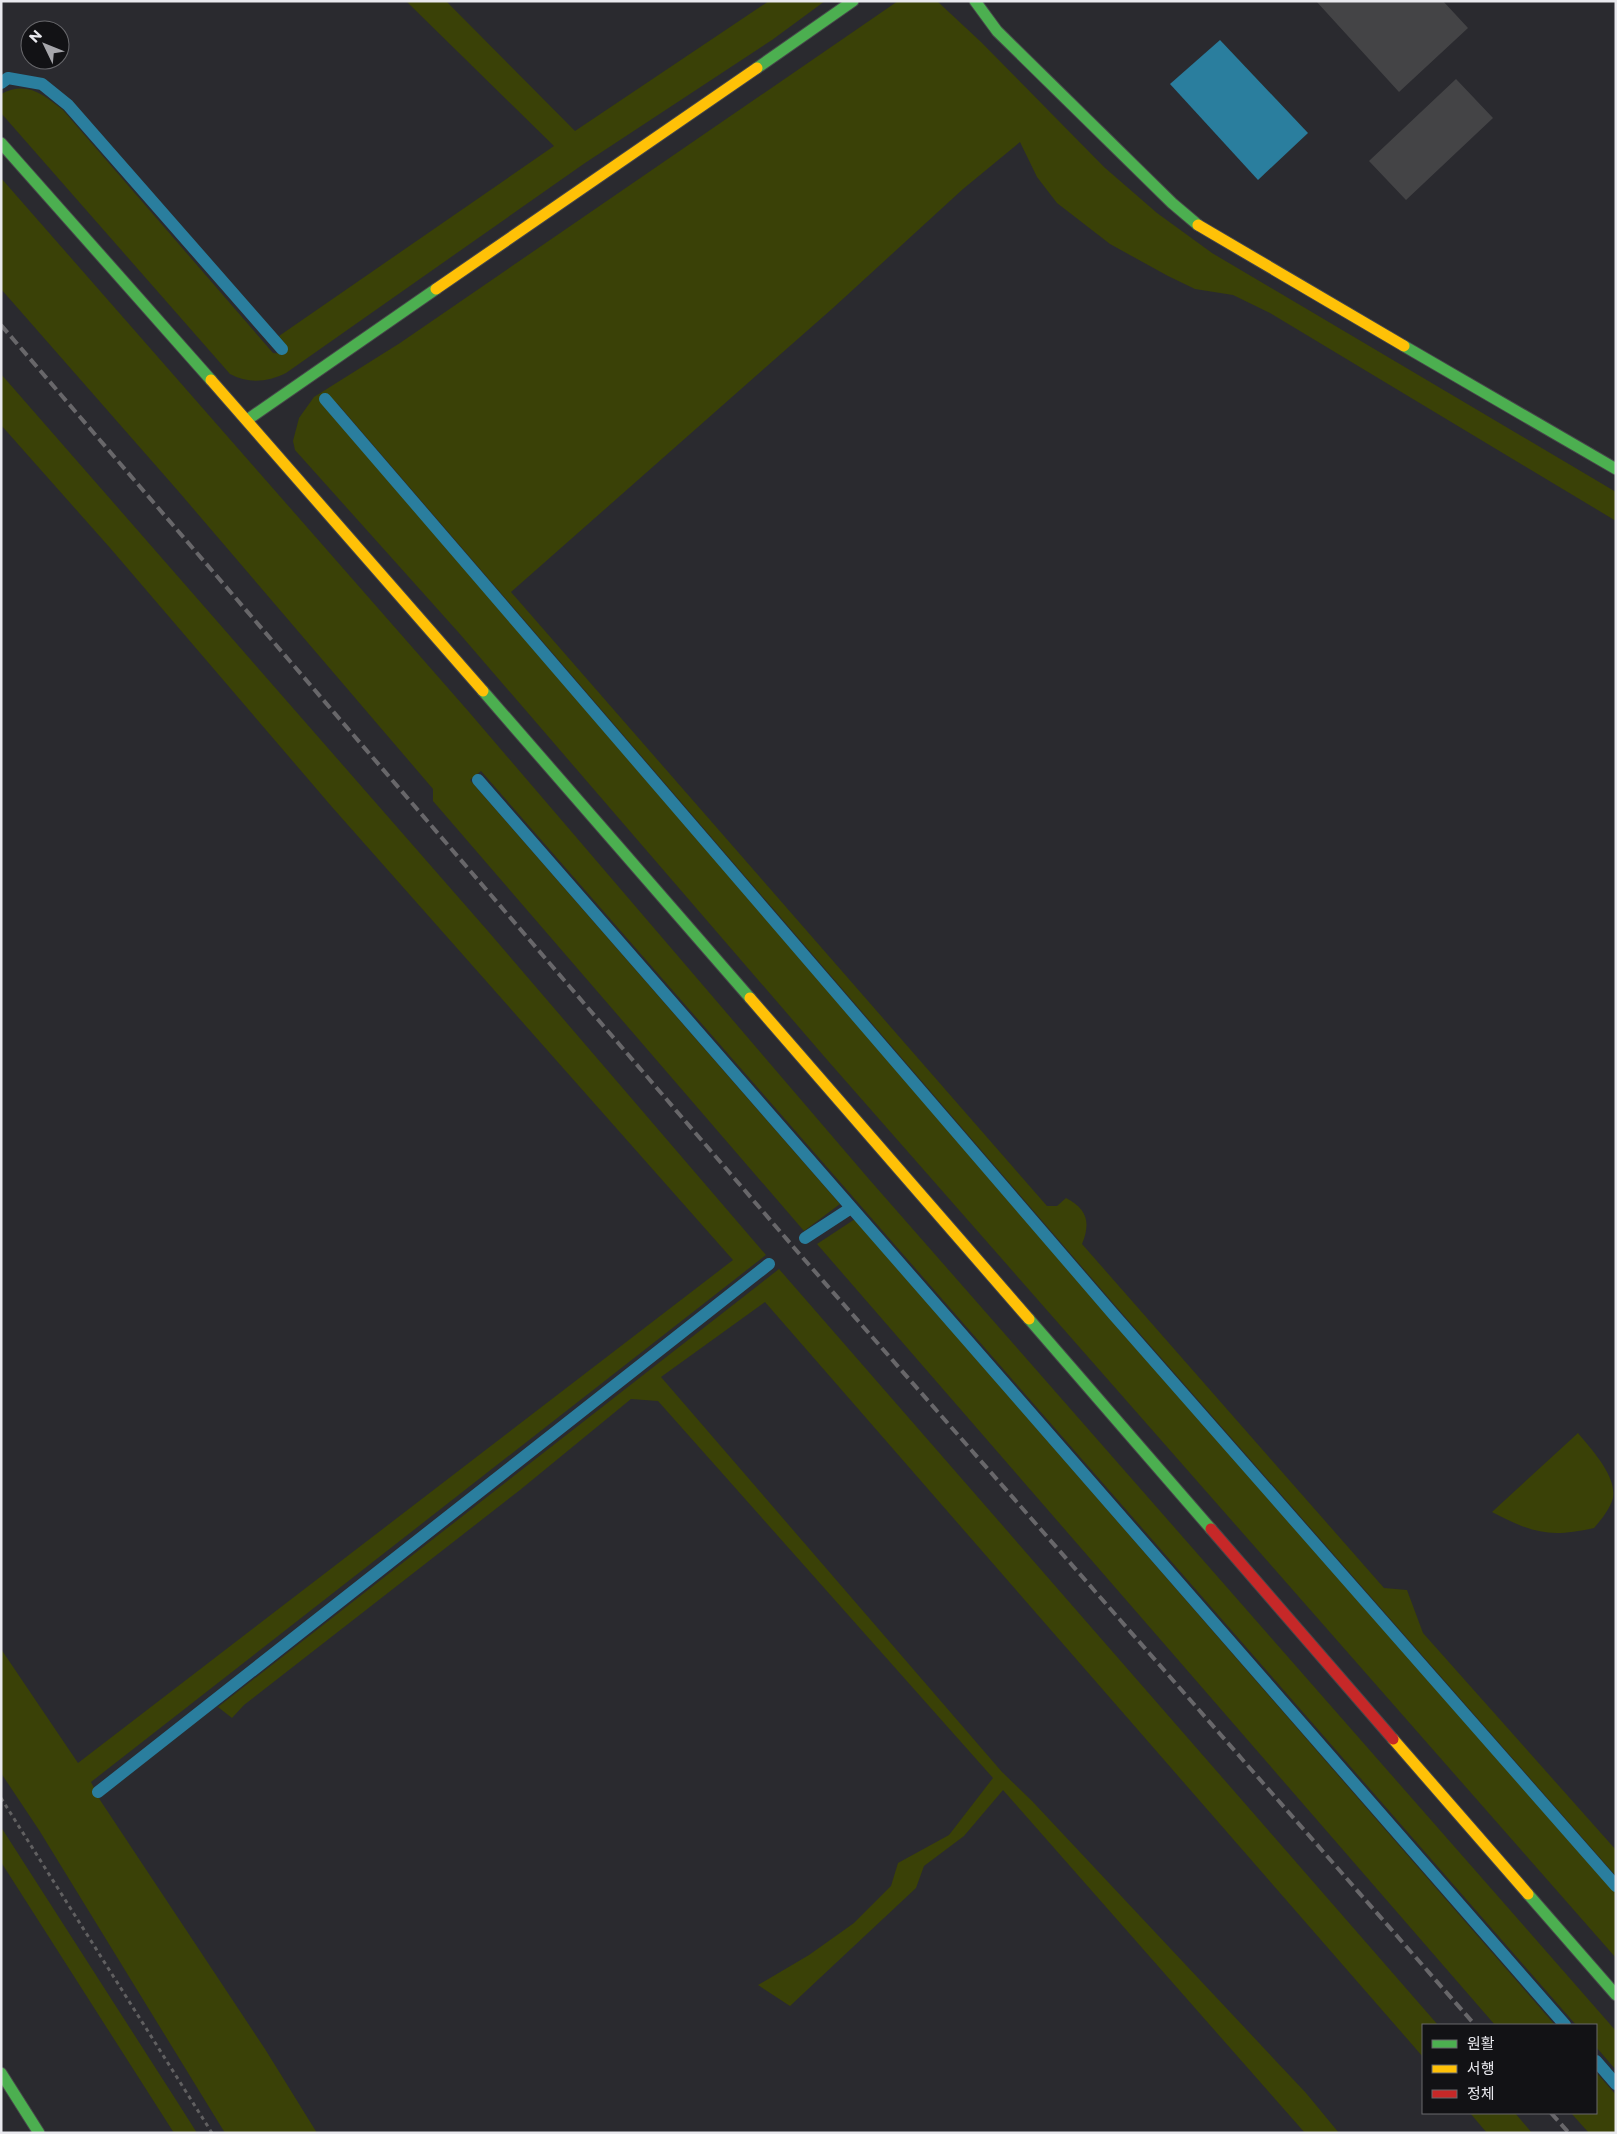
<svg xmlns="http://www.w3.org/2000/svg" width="1617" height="2134" viewBox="0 0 1617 2134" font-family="Montserrat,'Noto Sans KR',sans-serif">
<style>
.green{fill:#3a4107}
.water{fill:#2a7e9e}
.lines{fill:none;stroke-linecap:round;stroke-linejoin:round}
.stream{stroke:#2a7e9e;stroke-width:12}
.building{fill:#444446}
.fast-casing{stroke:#464649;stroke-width:13}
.slow-casing{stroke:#464649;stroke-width:13}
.jam-casing{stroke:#464649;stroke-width:13}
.path{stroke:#616061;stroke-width:3;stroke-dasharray:4 4;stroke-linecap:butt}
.fast{stroke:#4caf50;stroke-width:11}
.slow{stroke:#ffc107;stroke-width:11}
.jam{stroke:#c62828;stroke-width:11}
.rail{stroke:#68676a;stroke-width:4;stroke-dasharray:10 5;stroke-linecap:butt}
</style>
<rect width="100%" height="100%" fill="#2a2a2f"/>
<path class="green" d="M 406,1 L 446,1 L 575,131 L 769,1 L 825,1 L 772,40 L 585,163 L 286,373 C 268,382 248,384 230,374 L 1,113 L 1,94 C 27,80 44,95 63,110 L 273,353 L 284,354 L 286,345 L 279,336 L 554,146 Z
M 898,1 L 937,1 L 981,42 L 1104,167 L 1157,213 L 1212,253 L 1616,492 L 1616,521 L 1270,313 L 1233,295 L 1195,289 L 1168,276 L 1110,244 L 1057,203 L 1037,177 L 1020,142 L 963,189 L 833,308 L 511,592 L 1047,1206 L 1057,1206 L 1066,1198 C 1087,1209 1091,1222 1082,1244 L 1384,1588 L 1407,1590 L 1423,1633 L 1616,1850 L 1616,1876 L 1120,1311 L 337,403 L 329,404 L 328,408 L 863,1030 L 1616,1891 L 1616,1958 L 829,1062 L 459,633 L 295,450 L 293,441 L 299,418 L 314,397 L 400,343 Z
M 1,178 L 469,712 L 868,1178 L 1616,2031 L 1616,2070 L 1596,2047 L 1596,2025 L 1576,2025 L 481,771 L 470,780 L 840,1204 L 804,1231 L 433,801 L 433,789 L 179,492 L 1,289 Z
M 1,374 L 487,930 L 766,1255 L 91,1782 L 100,1800 L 265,2049 L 317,2133 L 225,2133 L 39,1830 L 1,1773 L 1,1649 L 78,1763 L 733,1260 L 332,807 L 111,549 L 1,425 Z
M 855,1219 L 1555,2025 L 1495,2025 L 817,1244 Z
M 779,1269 L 1438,2025 L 1423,2025 L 1423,2057 L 765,1302 L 661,1377 L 1002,1772 L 1032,1801 L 1306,2093 L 1339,2133 L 1305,2133 L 1003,1790 L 964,1836 L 924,1866 L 916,1888 L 790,2006 L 758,1985 L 809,1955 L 854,1923 L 891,1886 L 898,1863 L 949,1835 L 993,1778 L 658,1401 L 631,1399 L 520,1490 L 244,1705 L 232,1718 L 218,1707 Z
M 1578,1433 C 1591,1449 1617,1476 1613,1498 C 1610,1509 1601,1520 1594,1528 C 1548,1538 1533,1533 1492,1512 Z
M 1,1827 L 178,2103 L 197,2133 L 174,2133 L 1,1862 Z
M 1596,2072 L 1616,2095 L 1616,2133 L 1589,2133 L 1571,2113 L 1596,2113 Z
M 1470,2113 L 1515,2113 L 1532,2133 L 1487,2133 Z"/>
<path class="water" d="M 1220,40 L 1308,133 L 1258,180 L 1170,84 Z"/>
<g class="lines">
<path class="stream" d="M 1,83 L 8,78 L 42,84 L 68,105 L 282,349
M 325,399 L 1114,1315 L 1616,1886
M 478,780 L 1565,2025
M 805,1238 L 851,1208
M 98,1792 L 769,1264
M 1596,2061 L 1616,2084"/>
</g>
<path class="building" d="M 1316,1 L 1443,1 L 1468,28 L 1399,92 Z
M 1456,79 L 1493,118 L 1406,200 L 1369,161 Z"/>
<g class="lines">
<defs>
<path id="fast" d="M 975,1 L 997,31 L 1172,203 L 1198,225
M 757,68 L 853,1
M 1,143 L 211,380
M 1404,346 L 1616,469
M 247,420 L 436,289
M 483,691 L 750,998
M 1029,1319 L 1211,1529
M 1528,1894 L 1616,1995
M 1,2073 L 39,2133"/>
<path id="slow" d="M 1198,225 L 1404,346
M 436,289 L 757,68
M 211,380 L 483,691
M 750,998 L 1029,1319
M 1393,1739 L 1528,1894"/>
<path id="jam" d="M 1211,1529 L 1393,1739"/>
</defs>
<use href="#fast" class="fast-casing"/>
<use href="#slow" class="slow-casing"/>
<use href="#jam" class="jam-casing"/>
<path class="path" d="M 1,1798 L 212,2133"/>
<use href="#fast" class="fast"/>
<use href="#slow" class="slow"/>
<use href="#jam" class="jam"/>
<path class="rail" d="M 1,325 L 796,1250 L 1475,2025
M 1551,2113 L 1569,2133"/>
</g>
<rect width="1617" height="2134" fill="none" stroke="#e9e9ee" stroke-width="5"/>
<rect x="1422" y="2024" width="175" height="90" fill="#121215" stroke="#68686c"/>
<rect x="1432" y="2040" width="25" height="8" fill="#4caf50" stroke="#68686c"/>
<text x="1467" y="2049" font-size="15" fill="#e9e9ee">원활</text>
<rect x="1432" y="2065" width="25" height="8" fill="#ffc107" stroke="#68686c"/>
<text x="1467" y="2074" font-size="15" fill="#e9e9ee">서행</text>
<rect x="1432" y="2090" width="25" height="8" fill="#c62828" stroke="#68686c"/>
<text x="1467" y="2099" font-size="15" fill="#e9e9ee">정체</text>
<g transform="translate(45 45) rotate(313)"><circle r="24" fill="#121215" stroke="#68686c"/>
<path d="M0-4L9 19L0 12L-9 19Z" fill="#a6a6ab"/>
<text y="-8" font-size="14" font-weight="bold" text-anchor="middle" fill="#e9e9ee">N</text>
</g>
</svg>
